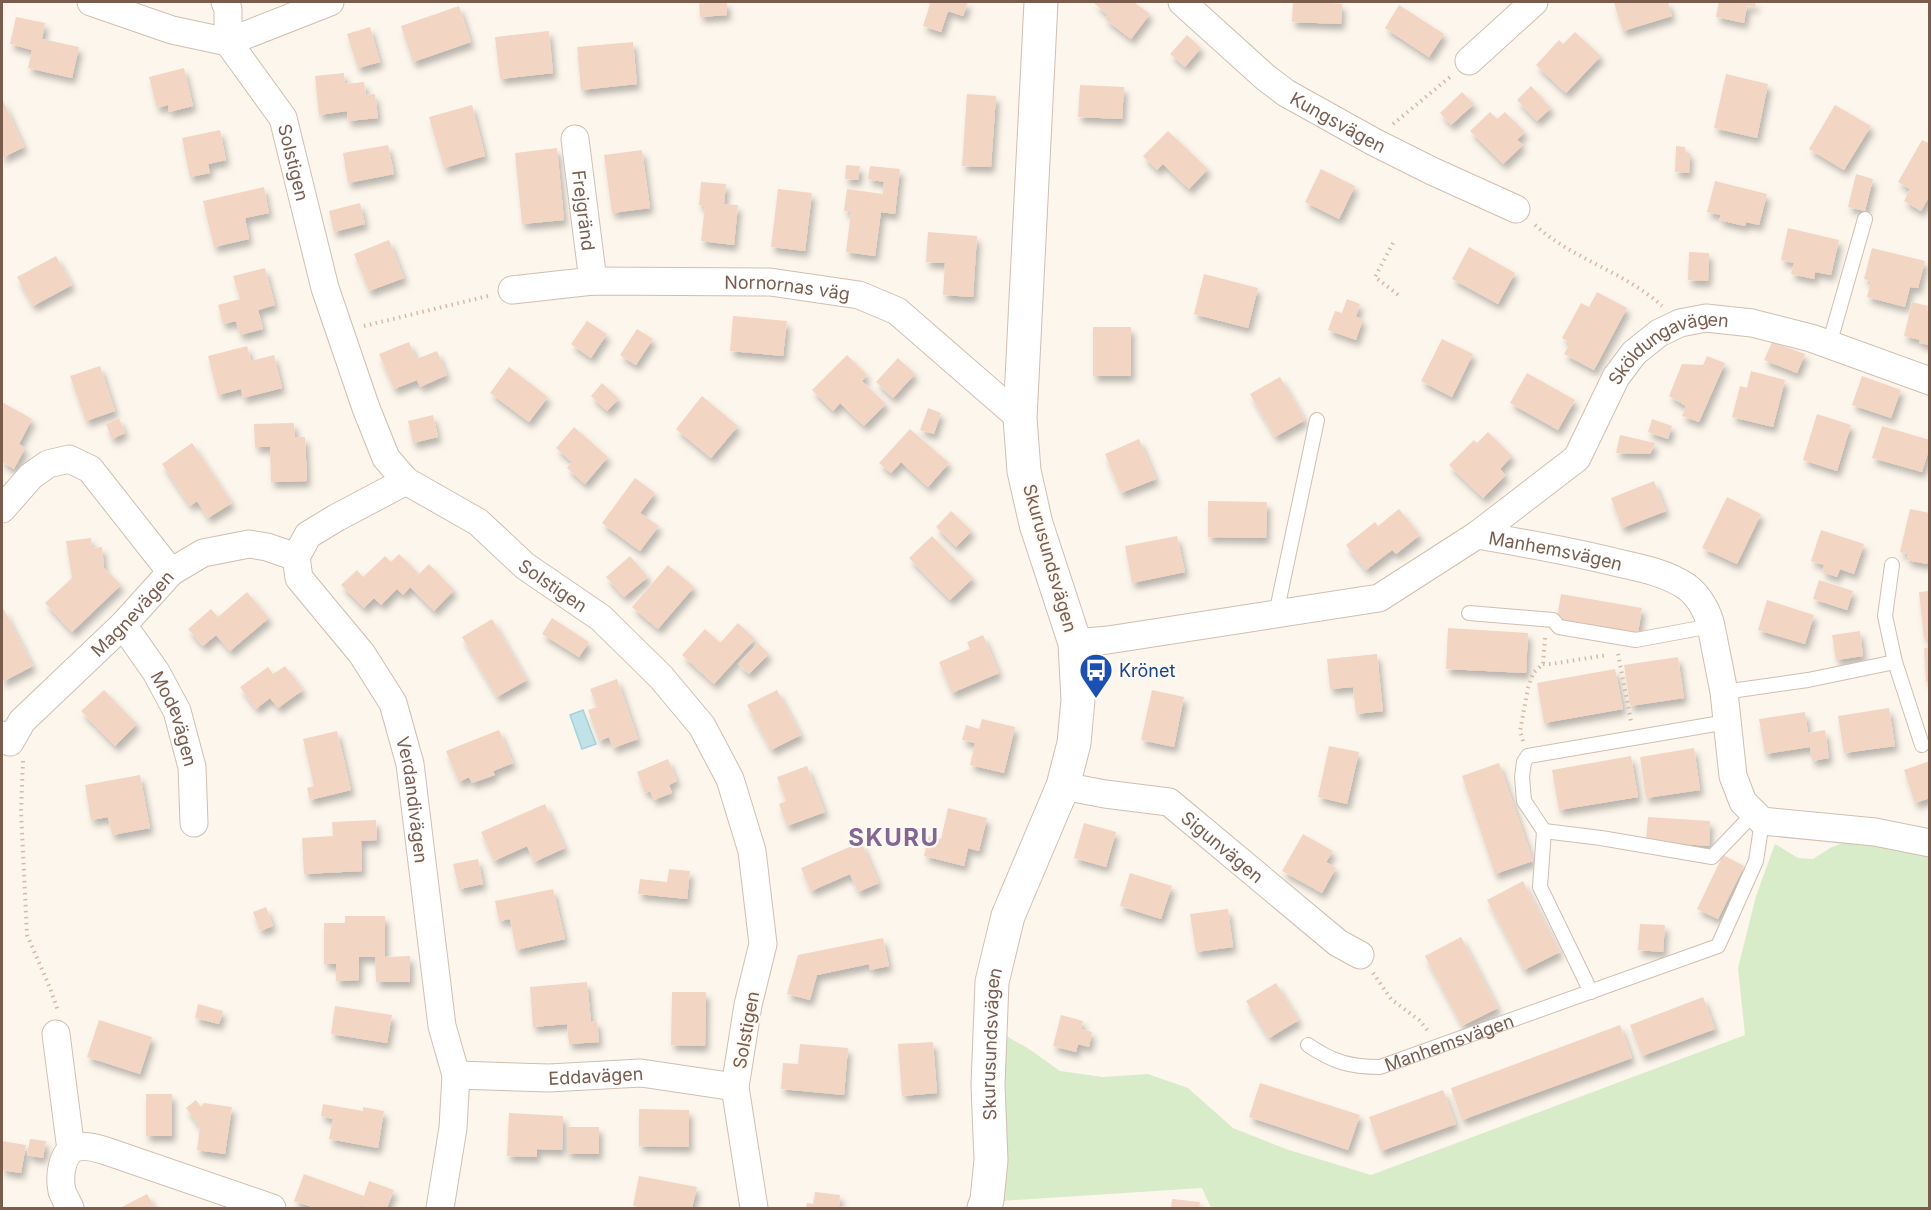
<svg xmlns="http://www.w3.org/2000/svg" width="1931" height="1210" viewBox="0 0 1931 1210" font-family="Inter,sans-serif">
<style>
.green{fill:#d8ecc9}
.water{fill:#bfe3e8;stroke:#a5d3da;stroke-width:1.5}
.building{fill:#f3d5c3;filter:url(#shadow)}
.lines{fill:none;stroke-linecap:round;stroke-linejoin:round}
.service-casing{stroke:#d1beb0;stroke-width:16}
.minor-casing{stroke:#d1beb0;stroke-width:29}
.tertiary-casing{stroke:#d1beb0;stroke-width:35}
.path{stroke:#d9b8a5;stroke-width:4;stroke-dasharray:1.5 4.5;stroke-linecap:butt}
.service{stroke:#fff;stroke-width:14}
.minor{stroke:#fff;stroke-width:27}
.tertiary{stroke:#fff;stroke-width:33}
.labels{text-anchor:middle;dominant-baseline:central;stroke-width:4.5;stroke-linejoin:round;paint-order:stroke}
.street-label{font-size:18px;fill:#7a5c4d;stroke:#fffaf3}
.transit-label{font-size:18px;fill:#164399;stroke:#fffaf3;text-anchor:start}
.district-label{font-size:24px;font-weight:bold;letter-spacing:1.5px;fill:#846695;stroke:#fffaf3}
</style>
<defs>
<filter id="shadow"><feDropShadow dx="3.5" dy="6" stdDeviation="3" flood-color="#0004"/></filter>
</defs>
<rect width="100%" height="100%" fill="#fdf6ec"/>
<path class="green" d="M 1850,840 L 1929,854 L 1929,1208 L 1211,1208 L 1202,1188 L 1000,1201 L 1003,1034 L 1029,1049 L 1060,1071 L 1103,1077 L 1148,1074 L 1188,1088 L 1233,1128 L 1286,1149 L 1371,1175 L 1745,1035 L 1738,968 L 1756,896 L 1775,844 L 1798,858 L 1813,859 L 1830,848 Z"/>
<path class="water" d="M 583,710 L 596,744 L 582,749 L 570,715 Z"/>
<path class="building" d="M 699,2 L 727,2 L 727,15 L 700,17 Z
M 925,2 L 968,2 L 963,16 L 948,11 L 941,32 L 923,26 L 930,4 Z
M 1095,2 L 1134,2 L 1150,14 L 1131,39 L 1105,19 L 1108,15 L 1094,3 Z
M 1293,2 L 1330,2 L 1330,3 L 1342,4 L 1341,24 L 1292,22 Z
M 1618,2 L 1668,2 L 1672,16 L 1623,31 L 1614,3 Z
M 1719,2 L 1756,2 L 1755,7 L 1747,6 L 1744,23 L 1716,17 Z
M 1399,5 L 1444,34 L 1429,57 L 1385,28 Z
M 459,6 L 471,42 L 413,62 L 401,26 Z
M 16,17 L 45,23 L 42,39 L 79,47 L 72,78 L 28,68 L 32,50 L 10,44 Z
M 370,27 L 380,62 L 358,68 L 347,34 Z
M 549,31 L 553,73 L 500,79 L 495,37 Z
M 1575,32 L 1601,56 L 1566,93 L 1536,65 L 1559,40 L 1563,44 Z
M 1187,35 L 1201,48 L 1185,67 L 1170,54 Z
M 633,42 L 637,84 L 581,90 L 577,47 Z
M 184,68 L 193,106 L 169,112 L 168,105 L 157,108 L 149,77 Z
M 344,73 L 345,84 L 364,82 L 366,95 L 375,94 L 378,118 L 348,121 L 347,111 L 319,115 L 315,76 Z
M 1726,74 L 1768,84 L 1757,138 L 1714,128 Z
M 1080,85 L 1124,87 L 1122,119 L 1078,117 Z
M 1531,86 L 1551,108 L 1537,121 L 1517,100 Z
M 1462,92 L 1474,104 L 1451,125 L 1440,113 Z
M 967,94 L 996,96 L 991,167 L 962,166 Z
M 2,98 L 24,147 L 2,158 Z
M 472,105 L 485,156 L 444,168 L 429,117 Z
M 1835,105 L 1871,126 L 1844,170 L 1809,149 Z
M 1490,112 L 1497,119 L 1505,112 L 1525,132 L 1517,140 L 1523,145 L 1503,164 L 1470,131 Z
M 220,130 L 226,160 L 208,164 L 210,173 L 190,177 L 182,138 Z
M 1168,131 L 1208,169 L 1189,189 L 1163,164 L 1157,170 L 1143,156 Z
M 1922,140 L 1930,144 L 1930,195 L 1921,211 L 1904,201 L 1910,189 L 1898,182 Z
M 388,145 L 394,174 L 348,183 L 343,153 Z
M 1676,146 L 1685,147 L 1685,152 L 1690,153 L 1689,173 L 1675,172 Z
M 557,148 L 564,220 L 522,224 L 515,153 Z
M 642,150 L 650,208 L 612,213 L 604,155 Z
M 846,165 L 860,166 L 858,180 L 845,179 Z
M 870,166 L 900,169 L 895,214 L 881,212 L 875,256 L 846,252 L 851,212 L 844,211 L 847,189 L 883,194 L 884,182 L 868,179 Z
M 1321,169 L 1355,186 L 1339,219 L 1305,202 Z
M 1856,174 L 1873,179 L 1865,211 L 1848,207 Z
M 1715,181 L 1767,194 L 1759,225 L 1746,222 L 1745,226 L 1719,220 L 1721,215 L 1707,212 Z
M 701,182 L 726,184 L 724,204 L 738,205 L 734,245 L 701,241 L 705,206 L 699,205 Z
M 264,187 L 269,213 L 245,218 L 249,239 L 214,247 L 203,201 Z
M 778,189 L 812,193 L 805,251 L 771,247 Z
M 360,203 L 365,224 L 334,232 L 329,211 Z
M 1788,228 L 1839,240 L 1831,275 L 1815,272 L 1814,279 L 1791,274 L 1794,263 L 1781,260 Z
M 928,232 L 977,236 L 973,297 L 943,295 L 945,263 L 926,262 Z
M 389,240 L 404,278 L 369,291 L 354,254 Z
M 1469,247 L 1515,273 L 1498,304 L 1452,279 Z
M 1872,248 L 1925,261 L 1918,288 L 1910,287 L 1905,307 L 1867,297 L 1871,281 L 1864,279 Z
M 1689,252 L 1709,253 L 1708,281 L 1688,280 Z
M 56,256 L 72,285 L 33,306 L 17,277 Z
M 265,268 L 275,305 L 258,310 L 263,329 L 240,335 L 236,321 L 223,324 L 218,305 L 240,299 L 233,276 Z
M 1204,274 L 1258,288 L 1248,328 L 1194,314 Z
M 1597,292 L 1627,308 L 1594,370 L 1564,354 L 1570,343 L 1562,338 L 1581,303 L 1589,307 Z
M 1347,299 L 1360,304 L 1356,317 L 1363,319 L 1356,340 L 1328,330 L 1335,311 L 1342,313 Z
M 1912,302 L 1928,306 L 1927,310 L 1930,311 L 1930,345 L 1919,343 L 1920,340 L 1904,336 Z
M 733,316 L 787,321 L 783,356 L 730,351 Z
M 587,321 L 607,334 L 591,358 L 571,344 Z
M 1093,327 L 1131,327 L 1131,376 L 1093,376 Z
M 637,329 L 653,339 L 636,365 L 620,355 Z
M 1442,339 L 1473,354 L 1452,397 L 1421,381 Z
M 409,342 L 416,359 L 437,351 L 447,375 L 420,387 L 417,380 L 394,389 L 379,354 Z
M 1772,342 L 1805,354 L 1797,373 L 1764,360 Z
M 247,346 L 251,361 L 274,355 L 282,388 L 243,398 L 241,389 L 218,395 L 208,356 Z
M 847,355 L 867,375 L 862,381 L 886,404 L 864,426 L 840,403 L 833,411 L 812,390 Z
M 1707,356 L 1725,363 L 1699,422 L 1682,416 L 1686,406 L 1669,396 L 1682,364 L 1703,365 Z
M 898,358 L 915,374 L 893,398 L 876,382 Z
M 100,366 L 115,411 L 86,421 L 70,376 Z
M 509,367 L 548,397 L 529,422 L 490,393 Z
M 1751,371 L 1785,380 L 1773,427 L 1732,417 L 1740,386 L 1747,388 Z
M 1527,373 L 1575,400 L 1558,430 L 1510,403 Z
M 1862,376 L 1901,390 L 1891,418 L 1852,405 Z
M 1280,377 L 1305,420 L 1275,437 L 1250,394 Z
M 602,383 L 619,399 L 607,411 L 591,396 Z
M 702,396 L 738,426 L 711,458 L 676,429 Z
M 2,402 L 32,419 L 19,444 L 25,448 L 14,469 L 2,462 Z
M 928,408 L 941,413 L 934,434 L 920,430 Z
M 1817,414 L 1851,425 L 1837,471 L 1803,460 Z
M 433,415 L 438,437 L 413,443 L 408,421 Z
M 119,418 L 125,433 L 112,439 L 106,424 Z
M 1652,419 L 1672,426 L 1668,439 L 1648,432 Z
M 294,423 L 295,437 L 305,437 L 307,481 L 271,482 L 270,447 L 255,447 L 254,424 Z
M 1882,426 L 1930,440 L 1930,446 L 1922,472 L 1872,458 Z
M 574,427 L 608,457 L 585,484 L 567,468 L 572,462 L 556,448 Z
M 910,429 L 949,463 L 928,487 L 901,462 L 891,473 L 879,463 Z
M 1488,432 L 1512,456 L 1500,469 L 1506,475 L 1483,498 L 1449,465 L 1474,440 L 1477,443 Z
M 1620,435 L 1655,443 L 1650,454 L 1616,453 Z
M 1139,439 L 1156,479 L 1121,493 L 1105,454 Z
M 192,443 L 232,503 L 208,518 L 197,501 L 190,506 L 162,464 Z
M 635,478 L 655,493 L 640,513 L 659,526 L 640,551 L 602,523 Z
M 1654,481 L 1666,511 L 1622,528 L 1611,498 Z
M 1727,497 L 1761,514 L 1737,564 L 1702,548 Z
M 1208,501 L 1267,502 L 1266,538 L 1208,537 Z
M 1399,509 L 1420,535 L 1396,554 L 1392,550 L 1366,570 L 1346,545 L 1375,522 L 1378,526 Z
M 1910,509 L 1930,513 L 1930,556 L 1927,564 L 1907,560 L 1908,554 L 1900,552 Z
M 951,511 L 972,531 L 956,547 L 936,527 Z
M 1821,530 L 1864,544 L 1854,574 L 1840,569 L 1837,577 L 1822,572 L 1824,565 L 1811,561 Z
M 932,536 L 973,578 L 950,600 L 909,558 Z
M 1177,536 L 1185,572 L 1132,583 L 1125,546 Z
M 91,538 L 92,548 L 102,547 L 104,568 L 121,585 L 72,632 L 45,603 L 72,578 L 66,541 Z
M 399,554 L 419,574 L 429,564 L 454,590 L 434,611 L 410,587 L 403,595 L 397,589 L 381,605 L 374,598 L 364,608 L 341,585 L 357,570 L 363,577 L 385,556 L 391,562 Z
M 630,556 L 648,577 L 624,597 L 606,577 Z
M 668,565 L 694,587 L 658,629 L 632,607 Z
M 1819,580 L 1853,591 L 1847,610 L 1813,599 Z
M 1930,591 L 1930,638 L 1924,639 L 1919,592 Z
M 247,592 L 269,618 L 230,651 L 216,635 L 203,646 L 188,629 L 211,609 L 218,617 Z
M 1561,594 L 1642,608 L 1638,633 L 1557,619 Z
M 1767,600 L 1814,615 L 1805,644 L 1758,630 Z
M 3,608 L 33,666 L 2,682 L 2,609 Z
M 552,618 L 589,642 L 579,657 L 542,634 Z
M 492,619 L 527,680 L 497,697 L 462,637 Z
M 738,623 L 755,639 L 714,684 L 682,655 L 705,629 L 720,643 Z
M 1448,628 L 1528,633 L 1526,673 L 1446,669 Z
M 1860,631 L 1863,656 L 1836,660 L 1832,635 Z
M 983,635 L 999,673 L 952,693 L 939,662 L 970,649 L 967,642 Z
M 758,643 L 769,654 L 749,674 L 738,664 Z
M 1930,647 L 1930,681 L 1926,681 L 1924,648 Z
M 1377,654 L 1383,711 L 1356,714 L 1353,687 L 1330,689 L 1327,659 Z
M 1678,657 L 1684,698 L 1630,706 L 1624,665 Z
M 285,666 L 303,690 L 278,708 L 270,698 L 256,709 L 240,687 L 268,667 L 273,674 Z
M 1615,669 L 1623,709 L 1544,723 L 1537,683 Z
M 617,679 L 638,739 L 613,748 L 609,737 L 599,741 L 588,710 L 597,707 L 590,689 Z
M 104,690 L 137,724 L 115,746 L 81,711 Z
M 777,690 L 801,735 L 771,750 L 747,705 Z
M 1152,690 L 1184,697 L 1174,747 L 1141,740 Z
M 1889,708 L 1895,746 L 1844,753 L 1838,716 Z
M 1805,712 L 1808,733 L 1825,730 L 1829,758 L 1812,761 L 1810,747 L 1765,754 L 1759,719 Z
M 982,719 L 1015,727 L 1004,773 L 970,765 L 975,743 L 962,740 L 966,725 L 979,729 Z
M 499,730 L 513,763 L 493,771 L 495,775 L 472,783 L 469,777 L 459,782 L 446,751 Z
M 337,731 L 351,790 L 310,800 L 307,788 L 314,786 L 303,739 Z
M 1329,746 L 1359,752 L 1347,804 L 1318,797 Z
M 1694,748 L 1700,790 L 1646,798 L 1640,757 Z
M 1631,756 L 1638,797 L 1559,810 L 1552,770 Z
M 668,759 L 677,781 L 669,785 L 672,793 L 654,800 L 650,791 L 645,793 L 637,772 Z
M 1930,761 L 1930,798 L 1915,803 L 1904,770 Z
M 1499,763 L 1533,861 L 1495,874 L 1462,776 Z
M 807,766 L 825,812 L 787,826 L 779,804 L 786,801 L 777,777 Z
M 140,775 L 150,828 L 112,835 L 108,817 L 91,820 L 85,785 Z
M 545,804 L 565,848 L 534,862 L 527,846 L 494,861 L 481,832 Z
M 948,808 L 987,818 L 979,851 L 968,848 L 964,866 L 924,856 L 929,836 L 941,839 Z
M 1648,817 L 1710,821 L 1709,846 L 1646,841 Z
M 376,820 L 377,840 L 361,841 L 362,871 L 304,874 L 302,838 L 333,836 L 332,822 Z
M 1084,823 L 1116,832 L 1106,867 L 1074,858 Z
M 1303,834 L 1333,851 L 1326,862 L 1336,868 L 1322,893 L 1282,871 Z
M 861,842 L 879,883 L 858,892 L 850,874 L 811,891 L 801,868 Z
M 1723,855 L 1744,866 L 1718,919 L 1697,909 Z
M 478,859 L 483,884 L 459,889 L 453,864 Z
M 669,869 L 690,871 L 687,899 L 638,894 L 640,879 L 667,882 Z
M 1130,873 L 1172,886 L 1161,919 L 1120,906 Z
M 1523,881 L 1560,952 L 1524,970 L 1487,900 Z
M 553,889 L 565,939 L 516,950 L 510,919 L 499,921 L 495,901 Z
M 266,907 L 273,926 L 260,931 L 253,912 Z
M 1228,909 L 1233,947 L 1196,952 L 1190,914 Z
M 345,916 L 385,916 L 385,957 L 410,956 L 410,982 L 376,982 L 375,957 L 359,957 L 359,980 L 336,981 L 336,964 L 324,964 L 324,923 L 345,923 Z
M 1640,924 L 1665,925 L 1663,952 L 1638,950 Z
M 1461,937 L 1498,1008 L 1462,1026 L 1425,956 Z
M 883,938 L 889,966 L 870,970 L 869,964 L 817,975 L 810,1000 L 787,994 L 798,955 Z
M 587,982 L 591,1022 L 597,1021 L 599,1042 L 569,1044 L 567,1024 L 533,1027 L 530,987 Z
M 1276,983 L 1299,1020 L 1269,1038 L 1246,1001 Z
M 672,992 L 706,992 L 705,1046 L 671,1045 Z
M 1703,997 L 1715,1029 L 1642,1056 L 1630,1025 Z
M 198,1004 L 223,1011 L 219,1024 L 195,1018 Z
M 335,1006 L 392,1015 L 387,1043 L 331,1034 Z
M 1061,1015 L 1083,1021 L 1081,1029 L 1092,1032 L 1089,1047 L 1078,1044 L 1076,1052 L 1053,1046 Z
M 99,1020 L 152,1037 L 140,1074 L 87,1057 Z
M 1620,1025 L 1632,1058 L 1462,1120 L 1451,1088 Z
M 933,1042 L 937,1093 L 902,1096 L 898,1044 Z
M 800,1044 L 848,1048 L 844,1095 L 781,1089 L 783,1063 L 798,1064 Z
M 1260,1083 L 1360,1115 L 1348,1150 L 1249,1117 Z
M 1443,1090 L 1456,1124 L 1381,1151 L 1369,1117 Z
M 146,1094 L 172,1094 L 172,1136 L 146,1136 Z
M 196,1100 L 201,1107 L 204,1103 L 232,1107 L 225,1154 L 197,1150 L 200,1127 L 186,1108 Z
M 323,1104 L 363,1111 L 363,1107 L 384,1111 L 378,1148 L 329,1139 L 333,1119 L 321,1116 Z
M 639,1109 L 689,1110 L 689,1147 L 639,1146 Z
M 509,1113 L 563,1116 L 562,1150 L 537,1149 L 537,1157 L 507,1156 Z
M 567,1127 L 599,1127 L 599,1154 L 567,1153 Z
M 30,1139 L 46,1141 L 43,1158 L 27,1155 Z
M 2,1141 L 26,1145 L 21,1173 L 2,1170 Z
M 304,1174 L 364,1196 L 369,1181 L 394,1190 L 387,1208 L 367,1208 L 360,1206 L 359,1208 L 315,1208 L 294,1201 Z
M 639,1176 L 697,1187 L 692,1208 L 643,1208 L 633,1206 Z
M 815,1192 L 840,1195 L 839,1206 L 847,1207 L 847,1208 L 806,1208 L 807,1203 L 813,1204 Z
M 147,1194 L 155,1208 L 120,1208 Z
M 1172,1199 L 1200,1202 L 1199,1208 L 1171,1208 Z"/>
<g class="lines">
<defs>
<g id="service">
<path d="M 1829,345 L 1865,219"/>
<path d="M 1892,565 L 1885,616 L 1895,662 L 1922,745"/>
<path d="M 1469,613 L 1553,620 L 1559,627 L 1636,640 L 1711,626"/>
<path d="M 1276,614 L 1317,420"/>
<path d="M 1724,692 L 1808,680 L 1895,662"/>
<path d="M 1544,831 L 1601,838 L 1712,857 L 1754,813"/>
<path d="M 1591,992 L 1540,887 L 1544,831 L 1524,801 L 1522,777 L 1524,762 L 1528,756 L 1727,722"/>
<path id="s1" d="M 1308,1045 C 1333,1062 1350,1067 1380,1067 L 1718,946 L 1756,861 L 1762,821"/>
</g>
<g id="minor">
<path d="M 91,2 L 172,30 L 228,42 L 330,2"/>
<path id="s2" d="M 225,2 L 228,9 L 228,42 L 283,118 L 325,288 L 366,408 L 386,458 L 406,481 L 478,522 L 525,566 L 601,618 L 661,677 L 702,726 L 730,779 L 752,851 L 763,944 L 748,1005 L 735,1087 L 754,1208"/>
<path id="s3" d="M 1182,2 L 1265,77 L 1286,93 L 1374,142 L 1432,171 L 1516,209"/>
<path d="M 1469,61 L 1534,2"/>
<path id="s4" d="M 575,139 L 593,281"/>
<path id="s5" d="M 512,290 L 593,281 L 770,282 L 859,295 L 897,311 L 1020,418"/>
<path id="s6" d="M 406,481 L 336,518 L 308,535 L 296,557 L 299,578 L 362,654 L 393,703 L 410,764 L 442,1026 L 456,1075 L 453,1128 L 440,1208"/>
<path d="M 2,509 L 31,476 L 48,464 L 69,459 L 90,469 L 171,572"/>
<path id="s7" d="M 1477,535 L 1577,458 L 1616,377 L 1634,353 L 1659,333 L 1680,323 L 1706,318 L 1752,323 L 1811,338 L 1930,381"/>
<path id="s8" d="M 123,625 L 156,672 L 177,711 L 192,767 L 194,823"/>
<path id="s9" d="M 1075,643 L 1108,640 L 1379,598 L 1477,535 C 1524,543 1571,551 1618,563 C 1641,568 1667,573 1687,587 C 1699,596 1708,612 1711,626 L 1724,692 L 1733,776 L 1743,802 L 1762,821 L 1875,832 L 1930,843"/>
<path id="s10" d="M 2,735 L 10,742 L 22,721 L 123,625 L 171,572 L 203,553 L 249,544 L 267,547 L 296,557"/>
<path id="s11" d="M 1063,786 L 1105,794 L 1169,802 L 1338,943 L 1360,955"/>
<path d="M 56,1034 L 71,1150"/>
<path id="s12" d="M 456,1075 L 549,1078 L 641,1073 L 735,1087"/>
<path d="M 70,1208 C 68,1203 64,1197 62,1191 C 59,1177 61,1151 78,1147 C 87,1145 97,1148 106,1151 L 272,1208"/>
</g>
<g id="tertiary">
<path id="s13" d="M 984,1208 L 987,1200 L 991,1160 L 988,1085 L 992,982 L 1008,916 L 1063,786 L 1074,743 L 1078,700 L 1075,643 L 1036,524 L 1024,471 L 1020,418 L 1041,2"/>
</g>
</defs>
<use href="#service" class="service-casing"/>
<use href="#minor" class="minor-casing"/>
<use href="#tertiary" class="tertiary-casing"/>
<path class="path" d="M 1393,124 L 1450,77
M 1535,225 C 1572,259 1625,272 1662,306
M 1393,243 L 1375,277 L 1401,297
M 364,326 L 488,296
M 1618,654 L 1631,721
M 1543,664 L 1551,664 L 1607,655
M 1523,741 L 1520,731 L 1528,688 L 1533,673 L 1543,664 L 1545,638
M 23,761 L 21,811 L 27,935 L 50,988 L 58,1011
M 1373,973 L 1391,999 L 1419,1020 L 1429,1032"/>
<use href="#service" class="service"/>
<use href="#minor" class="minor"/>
<use href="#tertiary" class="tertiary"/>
</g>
<defs>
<symbol id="bus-pin" viewBox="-11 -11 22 30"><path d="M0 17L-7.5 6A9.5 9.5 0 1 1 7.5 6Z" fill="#1a4fb4" stroke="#fffaf3"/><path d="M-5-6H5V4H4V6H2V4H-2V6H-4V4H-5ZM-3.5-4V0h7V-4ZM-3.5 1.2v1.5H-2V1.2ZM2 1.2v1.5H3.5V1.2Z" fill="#fff"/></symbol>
</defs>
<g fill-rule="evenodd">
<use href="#bus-pin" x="1077" y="651" width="38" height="52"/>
</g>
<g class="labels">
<g class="street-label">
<text stroke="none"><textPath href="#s3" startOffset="198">Kungsvägen</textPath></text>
<text stroke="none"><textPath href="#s2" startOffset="180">Solstigen</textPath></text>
<text stroke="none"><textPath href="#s4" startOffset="72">Frejgränd</textPath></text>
<text stroke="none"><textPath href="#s5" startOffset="276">Nornornas väg</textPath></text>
<text stroke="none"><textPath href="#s7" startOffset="280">Sköldungavägen</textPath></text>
<text stroke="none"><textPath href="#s9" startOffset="504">Manhemsvägen</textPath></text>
<text transform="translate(1050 558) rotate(74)">Skurusundsvägen</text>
<text stroke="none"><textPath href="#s2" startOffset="702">Solstigen</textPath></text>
<text stroke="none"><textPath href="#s10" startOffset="189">Magnevägen</textPath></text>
<text stroke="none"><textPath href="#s8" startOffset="108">Modevägen</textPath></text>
<text stroke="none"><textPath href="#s6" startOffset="414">Verdandivägen</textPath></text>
<text stroke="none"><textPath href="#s11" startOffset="177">Sigunvägen</textPath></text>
<text transform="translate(746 1030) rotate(-80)">Solstigen</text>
<text stroke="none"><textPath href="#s1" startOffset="150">Manhemsvägen</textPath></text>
<text stroke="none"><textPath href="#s13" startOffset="165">Skurusundsvägen</textPath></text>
<text stroke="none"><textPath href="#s12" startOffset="140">Eddavägen</textPath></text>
</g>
<g class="transit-label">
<text x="1119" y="670">Krönet</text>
</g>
<g class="district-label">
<text x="894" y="837">SKURU</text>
</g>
</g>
<rect width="1931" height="1210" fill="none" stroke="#7a5c4d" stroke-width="6"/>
</svg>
